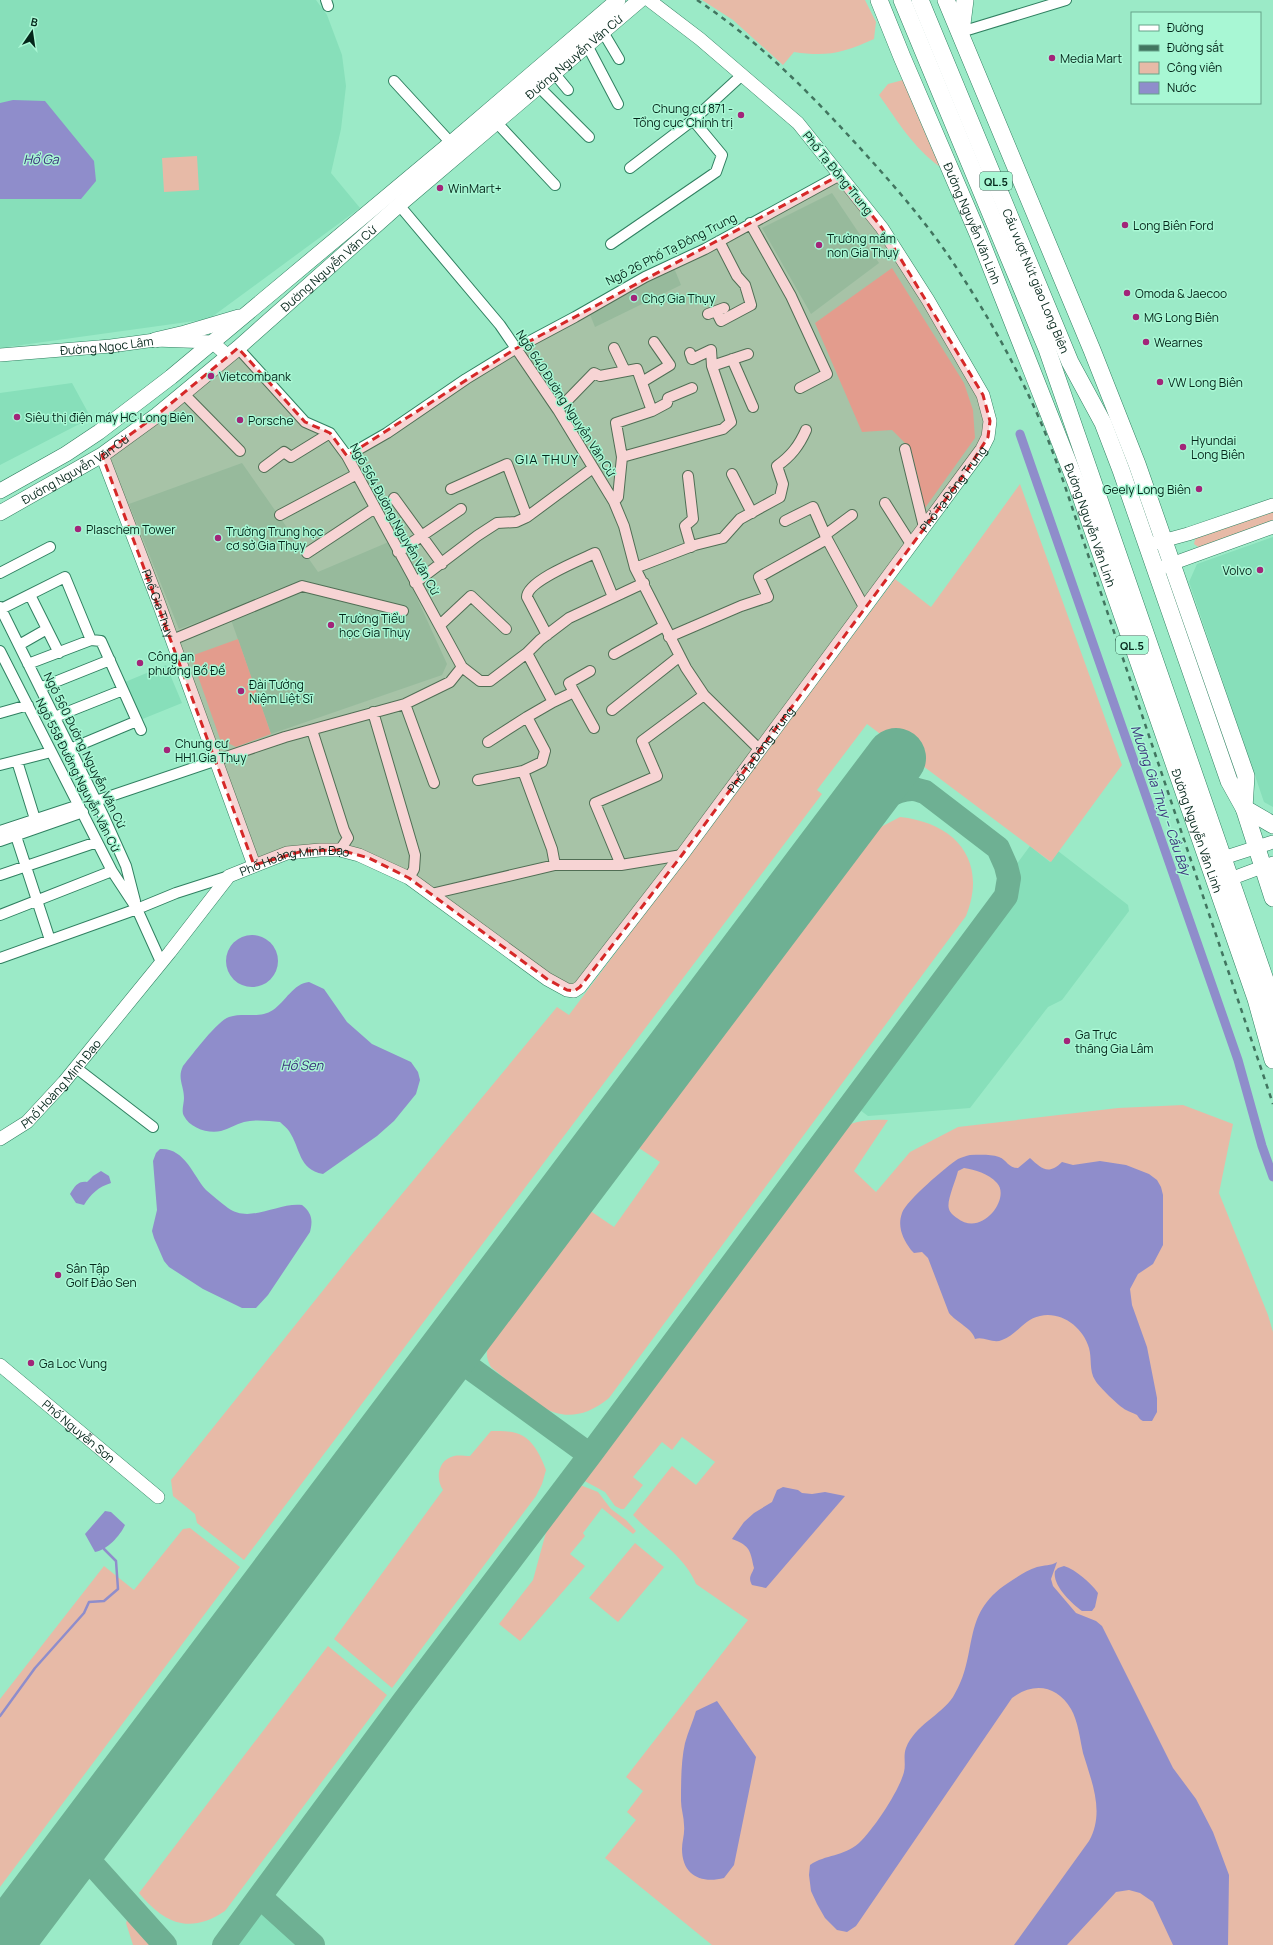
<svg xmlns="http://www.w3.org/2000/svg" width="1273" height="1945" viewBox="0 0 1273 1945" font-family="Manrope,sans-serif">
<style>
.built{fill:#87dfba}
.green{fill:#e7baa7}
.water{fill:#8f8dcb;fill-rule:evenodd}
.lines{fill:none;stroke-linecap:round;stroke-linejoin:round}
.stream{stroke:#8f8dcb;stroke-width:2.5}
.canal{stroke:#8f8dcb;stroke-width:9}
.taxiway{stroke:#6eb093;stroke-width:24}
.runway{stroke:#6eb093;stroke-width:60}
.street-casing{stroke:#308061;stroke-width:12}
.secondary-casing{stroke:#308061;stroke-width:14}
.primary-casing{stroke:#308061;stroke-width:16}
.highway-casing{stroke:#308061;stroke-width:18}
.street{stroke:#fff;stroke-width:10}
.secondary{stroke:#fff;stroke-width:13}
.primary{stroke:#fff;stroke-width:15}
.highway{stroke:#fff;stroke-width:17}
.rail{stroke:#41755f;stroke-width:2.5;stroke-dasharray:5 5;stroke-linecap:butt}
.marked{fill:#d62828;fill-opacity:0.2;stroke:#d62828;stroke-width:3;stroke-dasharray:8 5;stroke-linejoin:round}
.poi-dot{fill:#a22579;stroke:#a8f7d4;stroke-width:1.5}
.labels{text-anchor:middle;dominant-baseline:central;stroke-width:3;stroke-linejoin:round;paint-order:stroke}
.shield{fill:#a8f7d4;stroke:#356552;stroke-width:1}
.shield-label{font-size:11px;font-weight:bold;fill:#04261a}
.street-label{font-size:12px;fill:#04261a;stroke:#a8f7d4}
.poi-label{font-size:12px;fill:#04261a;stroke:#a8f7d4;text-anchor:start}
.water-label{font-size:13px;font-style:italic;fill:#3b317b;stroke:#a8f7d4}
.neighbourhood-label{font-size:13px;letter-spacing:1px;fill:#04261a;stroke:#a8f7d4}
</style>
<rect width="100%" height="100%" fill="#9beac7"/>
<path class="built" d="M 0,0 L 316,0 L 327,15 L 342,55 L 346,86 L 341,129 L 331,173 L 360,208 L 209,319 L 0,348 Z
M 832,193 L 879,263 L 811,314 L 762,228 Z
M 674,268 L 681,285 L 595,327 L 589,312 Z
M 72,383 L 91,418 L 0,465 L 0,393 Z
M 242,463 L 318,572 L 391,541 L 447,664 L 442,675 L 271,734 L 228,611 L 179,629 L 129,504 Z
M 1273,537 L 1273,807 L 1264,802 L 1189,582 L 1197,564 Z
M 166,665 L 182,703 L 140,720 L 125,682 Z
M 1030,846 L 1050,862 L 1058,851 L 1128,905 L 1129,911 L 1062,1000 L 1048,1007 L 970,1108 L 868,1116 L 844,1098 Z
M 268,1896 L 325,1945 L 232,1945 Z"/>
<path class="green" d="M 702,0 L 865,0 L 876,22 L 874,39 C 843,53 827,57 794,52 L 783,65 L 733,20 Z
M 903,80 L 940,167 C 912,146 899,123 879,95 L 888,84 Z
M 197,156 L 199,190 L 164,192 L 162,158 Z
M 892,268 L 964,383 L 973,410 L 975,438 L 925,508 L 911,449 L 892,430 L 862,432 L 815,323 Z
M 1020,484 L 1122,765 L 1051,862 L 867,724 L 817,790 L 822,794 L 244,1560 L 197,1523 L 195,1514 L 173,1496 L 171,1480 L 353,1253 L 557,1007 L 569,1015 L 895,579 L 931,607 Z
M 1273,510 L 1273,522 L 1200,548 L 1194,544 L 1196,536 Z
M 238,639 L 271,734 L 236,747 L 220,739 L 191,656 Z
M 900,817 C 956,823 988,861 966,916 L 609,1398 C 560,1438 530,1398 491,1367 C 483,1353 488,1346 495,1333 L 589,1210 L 614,1227 L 660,1162 L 636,1146 L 875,830 Z
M 1183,1105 L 1233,1124 L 1219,1193 L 1268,1315 L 1273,1332 L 1273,1945 L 712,1945 L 605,1858 L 636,1820 L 627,1812 L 643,1791 L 626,1777 L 748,1620 L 696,1584 C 685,1556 653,1537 633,1515 L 672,1466 L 696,1485 L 715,1462 L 682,1437 L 672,1450 L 662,1442 L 633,1477 L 643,1485 L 624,1509 L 621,1509 L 615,1506 L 605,1492 L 579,1478 L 836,1130 C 853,1121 869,1119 888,1120 L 854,1171 L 876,1192 L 910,1152 L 958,1127 L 1118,1108 Z
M 491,1431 C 499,1431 508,1431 516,1433 C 532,1437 541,1456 546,1470 L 542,1484 L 536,1496 L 392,1688 L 334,1639 L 443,1490 C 435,1478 438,1460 454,1456 C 459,1455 465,1456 470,1456 Z
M 575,1483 L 598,1492 L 611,1509 L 626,1520 L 636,1531 L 633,1534 L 602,1508 L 583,1533 L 585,1536 L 570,1554 L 585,1566 L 520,1641 L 499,1624 L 533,1580 L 548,1525 L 555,1510 Z
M 190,1528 L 240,1567 L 0,1887 L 0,1699 L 104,1566 L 134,1590 L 183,1529 Z
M 635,1543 L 664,1567 L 618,1622 L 589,1598 Z
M 328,1646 L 387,1695 L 225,1911 C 189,1935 164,1923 139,1893 Z
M 128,1918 L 152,1945 L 133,1945 L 126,1923 Z"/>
<path class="water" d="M 13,100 L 45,101 L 94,161 L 96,181 L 81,199 L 0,199 L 0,103 Z
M226 961a26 26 0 1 1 52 0a26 26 0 1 1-52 0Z
M 309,982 L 324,989 L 347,1022 L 372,1044 L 411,1062 L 418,1072 L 420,1080 L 416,1094 L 394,1121 L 377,1136 L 323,1174 C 298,1169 301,1149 289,1131 C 287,1128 283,1125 280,1122 C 269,1121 255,1119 244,1122 C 236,1124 229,1129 221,1131 C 208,1134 190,1128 184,1116 C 181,1111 184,1104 184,1098 C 184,1086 177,1078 183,1066 C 192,1055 218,1020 229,1017 C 244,1012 260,1019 273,1010 C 285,1002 294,983 309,982 Z
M 160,1149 C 184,1147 193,1175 206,1190 C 213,1196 220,1202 228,1208 C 250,1224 278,1202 302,1205 C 312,1213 313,1220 310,1232 L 268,1295 L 256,1308 L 242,1308 L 203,1289 L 169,1267 L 164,1261 L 154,1238 L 152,1231 L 157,1210 L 153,1161 L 156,1153 Z
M 970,1155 C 979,1155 990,1154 999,1157 C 1007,1160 1008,1168 1018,1168 L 1030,1158 C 1041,1168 1048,1176 1062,1162 L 1073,1165 L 1100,1161 L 1126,1165 L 1149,1174 L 1157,1180 L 1161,1187 L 1163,1195 L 1163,1245 L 1153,1264 L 1138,1274 L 1130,1289 L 1132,1305 L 1147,1347 L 1157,1398 L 1157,1412 L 1152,1421 L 1143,1421 C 1140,1420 1139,1418 1137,1415 C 1134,1413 1129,1412 1126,1410 C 1120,1407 1098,1386 1095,1380 C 1089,1371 1092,1358 1089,1348 C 1083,1327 1061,1311 1040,1316 C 1024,1319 1017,1335 1002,1340 C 993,1344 984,1336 975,1339 C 973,1329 956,1322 949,1313 L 928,1258 L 922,1252 L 914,1253 L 911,1250 C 903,1239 897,1227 902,1213 C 907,1200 946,1167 958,1159 C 962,1157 966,1156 970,1155 ZM 964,1168 C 975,1170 988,1173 997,1183 C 1011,1198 982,1238 957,1218 C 954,1216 950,1213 949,1209 C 946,1202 956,1180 958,1171 Z
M 101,1171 L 109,1176 L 111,1183 C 98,1187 91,1194 84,1205 L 76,1203 L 70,1194 C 75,1186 78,1181 87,1182 L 93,1176 Z
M 783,1487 L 798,1490 L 802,1493 L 812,1494 L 825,1492 L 845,1496 L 766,1588 L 752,1585 C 748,1577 751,1576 754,1568 C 750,1551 751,1546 732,1539 L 744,1522 L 754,1513 L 772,1502 L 777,1490 Z
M 105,1511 L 111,1512 L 125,1525 C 120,1536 107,1550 95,1552 L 85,1534 Z
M 1057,1562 L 1051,1579 L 1053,1586 L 1076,1613 L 1096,1621 L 1102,1626 L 1173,1768 L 1196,1799 L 1213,1832 L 1229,1875 L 1228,1945 L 1173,1945 L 1153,1902 L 1140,1893 L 1129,1890 L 1116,1892 L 1067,1945 L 1014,1945 L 1089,1841 C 1105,1812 1092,1783 1083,1753 C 1080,1739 1078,1721 1071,1709 C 1057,1685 1033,1682 1012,1698 L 856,1926 L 847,1932 L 837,1930 L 825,1918 L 817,1904 L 811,1891 L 809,1875 L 810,1865 C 826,1854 843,1857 859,1843 C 874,1829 899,1791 904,1772 C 906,1763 903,1756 906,1748 C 915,1725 940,1716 953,1697 C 980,1654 959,1615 1008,1583 C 1017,1577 1027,1570 1037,1567 C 1044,1565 1051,1566 1057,1562 Z
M 1064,1566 C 1076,1570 1090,1582 1098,1593 L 1095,1607 L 1092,1611 L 1082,1611 C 1071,1603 1052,1585 1055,1571 L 1058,1568 Z
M 717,1701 L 756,1757 L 734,1865 L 724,1878 C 701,1884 682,1875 682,1849 C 682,1841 685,1834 684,1825 C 684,1817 681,1809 681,1801 C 681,1782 681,1761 685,1743 C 688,1732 693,1721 696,1711 Z"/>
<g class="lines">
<path class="stream" d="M 0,1716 L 35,1668 L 84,1613 L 89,1602 L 104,1601 L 118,1589 L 116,1561 L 104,1549"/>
<path class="canal" d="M 1020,434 L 1238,1060 L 1262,1146 L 1273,1177"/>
<path class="taxiway" d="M 448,1352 L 590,1455
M 76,1846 L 165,1945
M 260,1897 L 313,1945
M 224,1945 L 403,1702 L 590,1455 L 1006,896 L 1009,878 L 1006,866 L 998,848 L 925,792 C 921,791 916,789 912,789 C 890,789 863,813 845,825"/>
<path class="runway" d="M 2,1945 L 896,758"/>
<defs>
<path id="street" d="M 326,0 L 328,6
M 603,32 L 619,59
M 961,32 L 1066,0
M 587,45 L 618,104
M 554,73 L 568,90
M 394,81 L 451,143
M 538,86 L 589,137
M 497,123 L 555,185
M 630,168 L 693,120
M 399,205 L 500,325 L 558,410 L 614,502 L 624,526 L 635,568 L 686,668 L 704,695 L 760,750
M 750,223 L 791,296 L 827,374 L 800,388
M 611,244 L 716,172 L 722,155 L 693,120 L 742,75
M 716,311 L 721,321 L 751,305 L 745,285 L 737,276 L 719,241
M 708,314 L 724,308
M 238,348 L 305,422 L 330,433 L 347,456 L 462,667 L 480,681 L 490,681 L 527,653 L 540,640 L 569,618 L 644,583
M 614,348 L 625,371
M 690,353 L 692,359 L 711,350 L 712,366
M 732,359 L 753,407
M 642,382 L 670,365 L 654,342
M 184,394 L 240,451
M 558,410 L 594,373 L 600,376 L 637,369 L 652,411
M 905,449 L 924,527
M 347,456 L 387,433 L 466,379 L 515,349 L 575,317 L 645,277 L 705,249 L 840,175
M 622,457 L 616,423 L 652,411 L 667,403 L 668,398 L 692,388
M 264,467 L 284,452 L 291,457 L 330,433
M 732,474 L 752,513
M 688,476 L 693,519 L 685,526 L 691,547
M 451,489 L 507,464 L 527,517
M 394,498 L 442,564
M 614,502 L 618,497 L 622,457 L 723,429 L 731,422 L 712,366 L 748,354
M 885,503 L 911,544
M 280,515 L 357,474
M 785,521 L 813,507 L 827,539 L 864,607
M 825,535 L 852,515
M 398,552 L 461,509
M 307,553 L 375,508
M 635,568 L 695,545 L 723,538 L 740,519 L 780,497 L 783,484 L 777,466 C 791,456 799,446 806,430
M 0,573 L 50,547
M 415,583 L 477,536 L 497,523 L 516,522 L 527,517 L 593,468
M 30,595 L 59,653
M 0,607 L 104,817 L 126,866 L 135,901
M 1,609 L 65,577 L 91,640 L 101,641 L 141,730
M 440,625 L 471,596 L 506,629
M 547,635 L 527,597 C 527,581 580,560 595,553 L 613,597
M 669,637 L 741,606 L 768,597 L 759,577 L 827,539
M 172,640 L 302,586 L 403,611
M 19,645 L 47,629
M 0,651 L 112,871 L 137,909 L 161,962
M 527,653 L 553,702 L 527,717 L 545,751 L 542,762 L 523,771 L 552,849 L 555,865
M 614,654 L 664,626
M 28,664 L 91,640
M 590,671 L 569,683 L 594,728
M 40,688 L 110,660
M 553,702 L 574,692
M 405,704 L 434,783
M 612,710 L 680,656
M 373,712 L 415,855 L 414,869 L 409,878
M 0,713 L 28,705
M 55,717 L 123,690
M 312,730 L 344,830 L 348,838 L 340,850
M 488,742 L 527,717
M 70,749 L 137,721
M 17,761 L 35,819
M 0,765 L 51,752
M 478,780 L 523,771
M 96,801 L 285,737 L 405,704 L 450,682 L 462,667
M 13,827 L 50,940
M 0,831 L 79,805
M 0,841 L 83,812
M 621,865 L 595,803 L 657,776 L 642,741 L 704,695
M 0,875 L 97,842
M 431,894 L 555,865 L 621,865 L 682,855
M 0,915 L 112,871
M 0,958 L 137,909 L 176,893 L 229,876
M 75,1067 L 153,1127"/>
<g id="secondary">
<path id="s1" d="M 0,355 L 111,346 L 155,340 L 212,342 L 228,356"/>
<path id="s2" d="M 102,455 L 158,601 L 254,865"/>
<path d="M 1155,543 L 1188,534 L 1273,505"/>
<path d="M 1163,567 L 1273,527"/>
<path d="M 1223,858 L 1273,842"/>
<path d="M 1230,879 L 1273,863"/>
<path id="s3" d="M 0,1139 L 27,1122 L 64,1082 L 170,952 L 229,876 L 287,853 L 320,850 L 340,850 L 359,855 L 409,878 L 547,979 L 567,990 L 574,991 L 580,987 L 682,855 L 982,449 L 988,437 L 990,421 L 983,395 L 928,300 L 882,228 L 798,123 L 700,39 L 649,0"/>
<path id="s4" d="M 0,1365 L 158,1497"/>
</g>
<g id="primary">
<path d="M 155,340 L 185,333 L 239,317"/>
<path d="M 0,491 L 66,454 L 99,432 L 171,377 L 451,143 L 618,0"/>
<path id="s5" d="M 0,513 L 102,455 L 157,415 L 238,348 L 399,205 L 640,0"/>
</g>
<g id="highway">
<path id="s6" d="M 879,0 L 902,57 L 978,234 L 1077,485 L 1256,999 L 1273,1060"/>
<path d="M 902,0 L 1047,349 L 1270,994 L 1273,1024"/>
<path id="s7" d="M 920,0 L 1070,362 L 1103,423 L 1121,470 L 1229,781 L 1244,808 L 1273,825"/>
<path d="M 946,0 L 1092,350 L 1137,464 L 1246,776 L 1244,808 L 1273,898"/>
<path d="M 961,32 L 965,0"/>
</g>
</defs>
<use href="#street" class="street-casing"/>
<use href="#secondary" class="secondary-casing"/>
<use href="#primary" class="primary-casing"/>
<use href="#highway" class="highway-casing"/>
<use href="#street" class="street"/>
<use href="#secondary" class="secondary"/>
<use href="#primary" class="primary"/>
<use href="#highway" class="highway"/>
<path class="rail" d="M 697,0 C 753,37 802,85 848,135 C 883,173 918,212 948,255 C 986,311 1026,382 1050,445 C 1059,468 1067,492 1075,516 L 1273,1104"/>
</g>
<path class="marked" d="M 840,175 L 882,228 L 983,395 L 990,421 L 988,437 L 966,472 L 682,855 L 580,987 L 574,991 L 567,990 L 547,979 L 409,878 L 369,858 L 340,850 L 303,851 L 254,865 L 102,455 L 157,415 L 238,348 L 305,422 L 330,433 L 347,456 L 515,349 Z"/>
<g class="poi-dot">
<circle cx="1052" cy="58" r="4"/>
<circle cx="741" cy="115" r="4"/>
<circle cx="440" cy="188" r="4"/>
<circle cx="1125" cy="225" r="4"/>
<circle cx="819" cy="245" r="4"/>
<circle cx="1127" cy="293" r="4"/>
<circle cx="634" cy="298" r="4"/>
<circle cx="1136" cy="317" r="4"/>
<circle cx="1146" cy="342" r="4"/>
<circle cx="211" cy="376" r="4"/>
<circle cx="1160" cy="382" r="4"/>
<circle cx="17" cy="417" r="4"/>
<circle cx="240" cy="420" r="4"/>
<circle cx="1183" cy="447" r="4"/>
<circle cx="1199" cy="489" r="4"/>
<circle cx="78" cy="529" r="4"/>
<circle cx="218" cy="538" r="4"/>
<circle cx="1260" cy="570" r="4"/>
<circle cx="331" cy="625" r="4"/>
<circle cx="140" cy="663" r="4"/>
<circle cx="241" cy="691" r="4"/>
<circle cx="167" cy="750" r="4"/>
<circle cx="1067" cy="1041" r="4"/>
<circle cx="58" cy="1275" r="4"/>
<circle cx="31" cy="1363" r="4"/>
</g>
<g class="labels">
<g class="shield">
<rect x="980" y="172" width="32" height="18" rx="3"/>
<rect x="1116" y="636" width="32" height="18" rx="3"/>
</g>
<g class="shield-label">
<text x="996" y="181">QL.5</text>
<text x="1132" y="645">QL.5</text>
</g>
<g class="street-label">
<text stroke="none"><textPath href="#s5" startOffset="735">Đường Nguyễn Văn Cừ</textPath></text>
<text transform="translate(838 173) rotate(51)">Phố Tạ Đông Trung</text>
<text stroke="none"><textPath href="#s6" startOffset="242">Đường Nguyễn Văn Linh</textPath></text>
<text transform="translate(671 249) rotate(-27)">Ngõ 26 Phố Tạ Đông Trung</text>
<text stroke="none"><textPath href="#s5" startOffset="411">Đường Nguyễn Văn Cừ</textPath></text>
<text stroke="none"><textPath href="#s7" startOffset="304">Cầu vượt Nút giao Long Biên</textPath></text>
<text stroke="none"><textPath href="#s1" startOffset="107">Đường Ngọc Lâm</textPath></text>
<text transform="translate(566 403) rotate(57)">Ngõ 640 Đường Nguyễn Văn Cừ</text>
<text stroke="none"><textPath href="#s5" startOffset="87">Đường Nguyễn Văn Cừ</textPath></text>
<text stroke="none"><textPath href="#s3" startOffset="1371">Phố Tạ Đông Trung</textPath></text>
<text transform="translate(395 519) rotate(61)">Ngõ 564 Đường Nguyễn Văn Cừ</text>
<text stroke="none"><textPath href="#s6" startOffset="566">Đường Nguyễn Văn Linh</textPath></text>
<text stroke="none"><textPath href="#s2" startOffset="159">Phố Gia Thụy</textPath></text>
<text transform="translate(85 750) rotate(64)">Ngõ 560 Đường Nguyễn Văn Cừ</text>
<text stroke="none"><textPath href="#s3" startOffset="1047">Phố Tạ Đông Trung</textPath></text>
<text transform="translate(78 775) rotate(63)">Ngõ 558 Đường Nguyễn Văn Cừ</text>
<text stroke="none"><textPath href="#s6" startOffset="890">Đường Nguyễn Văn Linh</textPath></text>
<text stroke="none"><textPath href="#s3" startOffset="419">Phố Hoàng Minh Đạo</textPath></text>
<text stroke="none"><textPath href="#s3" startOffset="83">Phố Hoàng Minh Đạo</textPath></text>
<text stroke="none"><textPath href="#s4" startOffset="103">Phố Nguyễn Sơn</textPath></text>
</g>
<g class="poi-label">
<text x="1060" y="58">Media Mart</text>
<text x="733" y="108" text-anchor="end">Chung cư 871 -<tspan x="733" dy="14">Tổng cục Chính trị</tspan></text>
<text x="448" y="188">WinMart+</text>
<text x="1133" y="225">Long Biên Ford</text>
<text x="827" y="238">Trường mầm<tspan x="827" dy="14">non Gia Thụy</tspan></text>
<text x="1135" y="293">Omoda &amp; Jaecoo</text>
<text x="642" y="298">Chợ Gia Thụy</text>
<text x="1144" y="317">MG Long Biên</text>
<text x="1154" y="342">Wearnes</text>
<text x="219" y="376">Vietcombank</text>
<text x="1168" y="382">VW Long Biên</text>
<text x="25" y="417">Siêu thị điện máy HC Long Biên</text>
<text x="248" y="420">Porsche</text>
<text x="1191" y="440">Hyundai<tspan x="1191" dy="14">Long Biên</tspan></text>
<text x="1191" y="489" text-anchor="end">Geely Long Biên</text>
<text x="86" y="529">Plaschem Tower</text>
<text x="226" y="531">Trường Trung học<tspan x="226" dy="14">cơ sở Gia Thụy</tspan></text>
<text x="1252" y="570" text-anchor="end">Volvo</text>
<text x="339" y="618">Trường Tiểu<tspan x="339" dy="14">học Gia Thụy</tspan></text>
<text x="148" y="656">Công an<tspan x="148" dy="14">phường Bồ Đề</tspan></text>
<text x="249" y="684">Đài Tưởng<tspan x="249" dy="14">Niệm Liệt Sĩ</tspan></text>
<text x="175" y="743">Chung cư<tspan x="175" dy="14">HH1 Gia Thụy</tspan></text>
<text x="1075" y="1034">Ga Trực<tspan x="1075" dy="14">thăng Gia Lâm</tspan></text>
<text x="66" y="1268">Sân Tập<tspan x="66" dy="14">Golf Đảo Sen</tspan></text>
<text x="39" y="1363">Ga Loc Vung</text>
</g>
<g class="water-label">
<text x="41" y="159">Hồ Ga</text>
<text transform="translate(1161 800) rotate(71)">Mương Gia Thụy – Cầu Bây</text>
<text x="302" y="1065">Hồ Sen</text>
</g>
<g class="neighbourhood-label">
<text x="547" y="459">GIA THUỴ</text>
</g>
</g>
<rect x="1131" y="12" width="130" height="92" fill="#a8f7d4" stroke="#66a38a"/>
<rect x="1139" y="25" width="20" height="6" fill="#ffffff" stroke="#66a38a"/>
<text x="1167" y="32" font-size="12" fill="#04261a">Đường</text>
<rect x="1139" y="45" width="20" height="6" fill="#41755f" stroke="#66a38a"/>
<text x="1167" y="52" font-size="12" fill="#04261a">Đường sắt</text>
<rect x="1139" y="62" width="20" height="12" fill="#e7baa7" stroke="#66a38a"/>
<text x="1167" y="72" font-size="12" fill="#04261a">Công viên</text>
<rect x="1139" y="82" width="20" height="12" fill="#8f8dcb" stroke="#66a38a"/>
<text x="1167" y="92" font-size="12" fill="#04261a">Nước</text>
<g transform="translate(32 32) rotate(13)" stroke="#a8f7d4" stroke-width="3" paint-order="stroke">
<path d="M0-3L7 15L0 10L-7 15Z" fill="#04261a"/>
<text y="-6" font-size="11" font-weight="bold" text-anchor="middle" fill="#04261a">B</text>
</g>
</svg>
